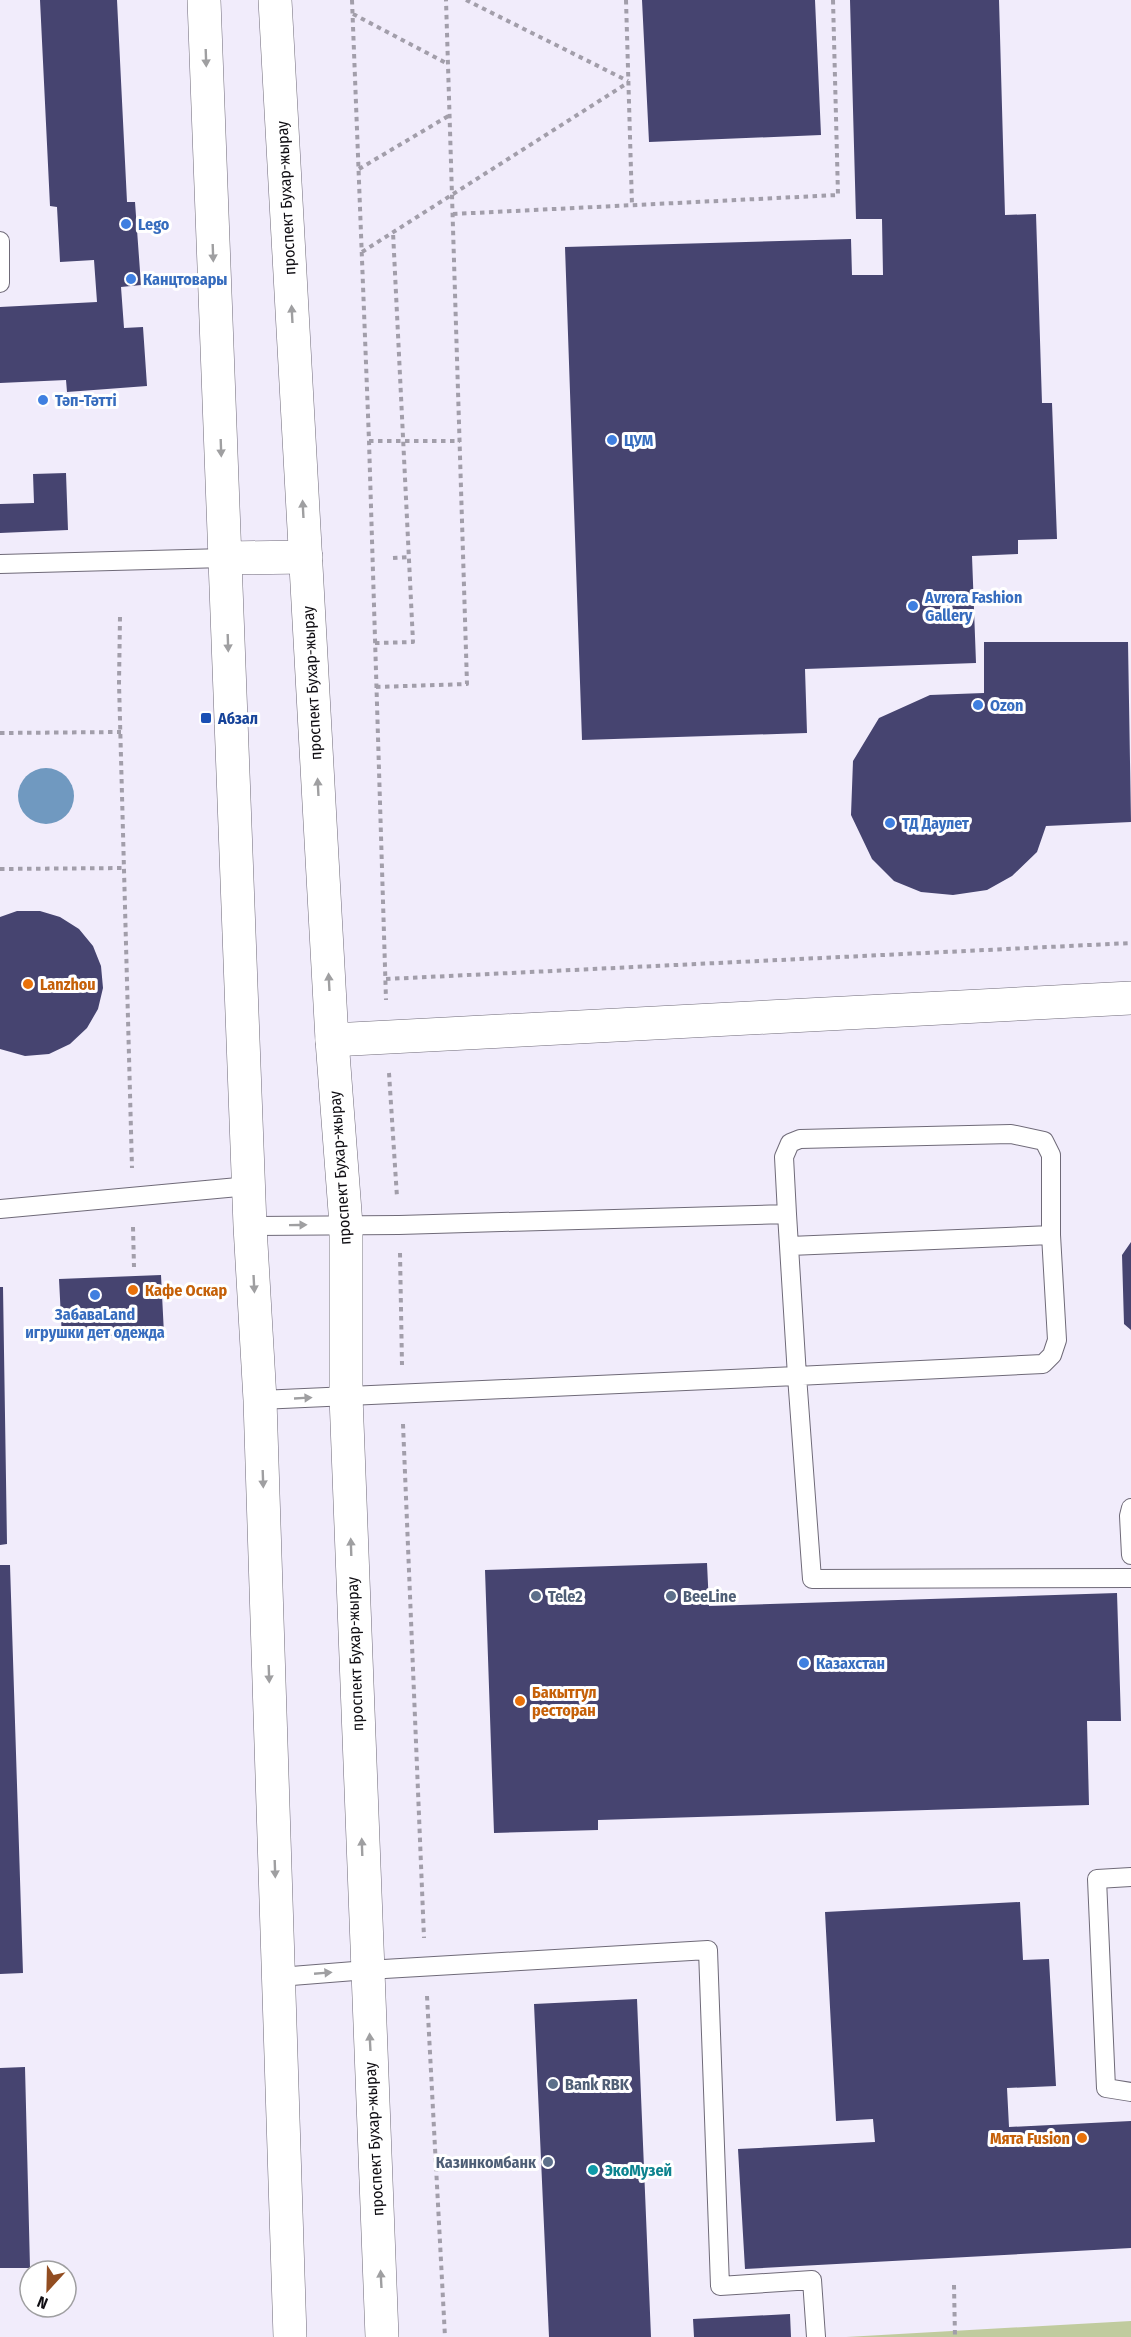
<svg xmlns="http://www.w3.org/2000/svg" width="1131" height="2337" viewBox="0 0 1131 2337" font-family="'Fira Sans Condensed',sans-serif">
<style>
.green{fill:#c0cb9e}
.water{fill:#7099c0}
.building{fill:#464470}
.lines{fill:none;stroke-linecap:round;stroke-linejoin:round}
.service-casing{stroke:#6f6a78;stroke-width:20}
.minor-casing{stroke:#6f6a78;stroke-width:34}
.tertiary-casing{stroke:#6f6a78;stroke-width:34}
.primary-casing{stroke:#6f6a78;stroke-width:34}
.path{stroke:#a29eaa;stroke-width:4;stroke-dasharray:4.5 4.5;stroke-linecap:butt}
.service{stroke:#fff;stroke-width:18}
.minor{stroke:#fff;stroke-width:33}
.tertiary{stroke:#fff;stroke-width:33}
.primary{stroke:#fff;stroke-width:33}
.oneway{fill:#9f9fa1}
.shop-dot{fill:#3f7fe0;stroke:#fff;stroke-width:2}
.transit-dot{fill:#1a4fb4;stroke:#fff;stroke-width:2}
.food-dot{fill:#e8710a;stroke:#fff;stroke-width:2}
.service-dot{fill:#5c6f8a;stroke:#fff;stroke-width:2}
.culture-dot{fill:#0f9aa8;stroke:#fff;stroke-width:2}
.labels{text-anchor:middle;dominant-baseline:central;stroke-width:6;stroke-linejoin:round;paint-order:stroke}
.street-label{font-size:16px;fill:#100e13;stroke:#fff}
.shop-label{font-size:16px;font-weight:bold;fill:#366cbe;stroke:#fff;text-anchor:start}
.transit-label{font-size:16px;font-weight:bold;fill:#164399;stroke:#fff;text-anchor:start}
.food-label{font-size:16px;font-weight:bold;fill:#c56008;stroke:#fff;text-anchor:start}
.service-label{font-size:16px;font-weight:bold;fill:#4e5e75;stroke:#fff;text-anchor:start}
.culture-label{font-size:16px;font-weight:bold;fill:#0d838f;stroke:#fff;text-anchor:start}
</style>
<rect width="100%" height="100%" fill="#f1ecfb"/>
<path class="green" d="M 1131,2321 L 1131,2337 L 846,2337 Z"/>
<path class="water" d="M18 796a28 28 0 1 1 56 0a28 28 0 1 1-56 0Z"/>
<path class="building" d="M 40,0 L 117,0 L 127,202 L 135,202 L 141,285 L 121,287 L 124,328 L 143,327 L 147,386 L 67,392 L 66,380 L 0,383 L 0,307 L 97,302 L 94,260 L 60,262 L 57,207 L 50,206 Z
M 642,0 L 815,0 L 821,135 L 649,142 Z
M 850,0 L 999,0 L 1005,215 L 1036,214 L 1042,403 L 1052,403 L 1057,539 L 1018,540 L 1018,554 L 972,556 L 976,663 L 805,669 L 807,733 L 582,740 L 565,247 L 851,239 L 852,275 L 883,275 L 882,219 L 856,219 Z
M 66,473 L 68,530 L 0,533 L 0,504 L 34,503 L 33,474 Z
M 984,642 L 1128,642 L 1131,822 L 1046,826 L 1037,852 L 1012,876 L 987,890 L 953,895 L 921,892 L 894,881 L 872,859 L 851,815 L 853,761 L 879,718 L 930,695 L 984,693 Z
M 17,911 L 40,911 L 60,917 L 79,929 L 93,946 L 101,966 L 103,988 L 98,1009 L 87,1028 L 70,1044 L 49,1054 L 25,1056 L 0,1049 L 0,917 Z
M 1131,1242 L 1131,1330 L 1124,1324 L 1122,1255 Z
M 161,1275 L 164,1334 L 62,1338 L 59,1279 Z
M 0,1287 L 3,1287 L 7,1544 L 0,1545 Z
M 707,1563 L 709,1606 L 1117,1593 L 1121,1721 L 1087,1721 L 1089,1805 L 598,1820 L 598,1830 L 494,1833 L 485,1570 Z
M 0,1565 L 10,1565 L 23,1973 L 0,1974 Z
M 1020,1902 L 1023,1960 L 1049,1959 L 1056,2086 L 1007,2088 L 1009,2127 L 1131,2121 L 1131,2248 L 745,2269 L 738,2149 L 875,2142 L 873,2119 L 836,2121 L 825,1912 Z
M 637,1999 L 651,2337 L 549,2337 L 534,2004 Z
M 25,2067 L 30,2268 L 0,2268 L 0,2068 Z
M 790,2314 L 791,2337 L 694,2337 L 693,2319 Z"/>
<g class="lines">
<defs>
<path id="service" d="M 0,241 L 0,283
M 0,564 L 225,558
M 0,1209 L 249,1186
M 250,1226 L 399,1225 L 787,1214 L 797,1376 L 1043,1364 L 1052,1355 L 1057,1340 L 1051,1235 L 1051,1155 L 1044,1141 L 1011,1134 L 800,1139 L 790,1143 L 784,1157 L 787,1214
M 790,1246 L 1051,1235
M 260,1400 L 797,1376 L 812,1579 L 1131,1578
M 1131,1508 L 1129,1516 L 1131,1555
M 1131,1877 L 1097,1879 L 1106,2088 L 1131,2092
M 279,1977 L 367,1970 L 708,1950 L 720,2286 L 812,2280 L 816,2337"/>
<path id="minor" d="M 225,558 L 306,557"/>
<path id="tertiary" d="M 332,1040 L 1131,998"/>
<path id="primary" d="M 204,0 L 250,1226 L 260,1400 L 290,2337
M 275,0 L 332,1040 L 346,1225 L 346,1396 L 382,2337"/>
</defs>
<use href="#service" class="service-casing"/>
<use href="#minor" class="minor-casing"/>
<use href="#tertiary" class="tertiary-casing"/>
<use href="#primary" class="primary-casing"/>
<path class="path" d="M 352,0 L 369,441 L 386,1000
M 466,0 L 628,81
M 626,0 L 632,205
M 353,14 L 448,64
M 359,169 L 450,115
M 453,214 L 838,195 L 833,0
M 362,252 L 629,82
M 369,441 L 460,441
M 393,558 L 409,557
M 120,617 L 119,683 L 132,1168
M 375,643 L 413,642 L 393,232
M 376,687 L 467,684 L 446,0
M 0,733 L 121,732
M 0,869 L 124,868
M 386,979 L 1131,943
M 389,1073 L 397,1197
M 133,1227 L 134,1267
M 400,1253 L 402,1365
M 403,1424 L 424,1938
M 427,1996 L 445,2337
M 954,2285 L 955,2337"/>
<use href="#service" class="service"/>
<use href="#minor" class="minor"/>
<use href="#tertiary" class="tertiary"/>
<use href="#primary" class="primary"/>
</g>
<defs><path id="oneway-solid" d="M-6-.8H1V-3.2L6.5 0L1 3.2V.8H-6Z" transform="scale(1.5)"/></defs>
<g class="oneway">
<use href="#oneway-solid" transform="translate(206 58) rotate(88)"/>
<use href="#oneway-solid" transform="translate(213 253) rotate(88)"/>
<use href="#oneway-solid" transform="translate(292 314) rotate(-93)"/>
<use href="#oneway-solid" transform="translate(221 448) rotate(88)"/>
<use href="#oneway-solid" transform="translate(303 509) rotate(-93)"/>
<use href="#oneway-solid" transform="translate(228 643) rotate(88)"/>
<use href="#oneway-solid" transform="translate(318 787) rotate(-93)"/>
<use href="#oneway-solid" transform="translate(329 982) rotate(-93)"/>
<use href="#oneway-solid" transform="translate(298 1225) rotate(-1)"/>
<use href="#oneway-solid" transform="translate(254 1284) rotate(87)"/>
<use href="#oneway-solid" transform="translate(303 1398) rotate(-3)"/>
<use href="#oneway-solid" transform="translate(263 1479) rotate(88)"/>
<use href="#oneway-solid" transform="translate(351 1547) rotate(-92)"/>
<use href="#oneway-solid" transform="translate(269 1674) rotate(88)"/>
<use href="#oneway-solid" transform="translate(362 1847) rotate(-92)"/>
<use href="#oneway-solid" transform="translate(275 1869) rotate(88)"/>
<use href="#oneway-solid" transform="translate(323 1973) rotate(-5)"/>
<use href="#oneway-solid" transform="translate(370 2042) rotate(-93)"/>
<use href="#oneway-solid" transform="translate(381 2279) rotate(-93)"/>
</g>
<g class="shop-dot">
<circle cx="126" cy="224" r="6"/>
<circle cx="131" cy="279" r="6"/>
<circle cx="43" cy="400" r="6"/>
<circle cx="612" cy="440" r="6"/>
<circle cx="913" cy="606" r="6"/>
<circle cx="978" cy="705" r="6"/>
<circle cx="890" cy="823" r="6"/>
<circle cx="95" cy="1295" r="6"/>
<circle cx="804" cy="1663" r="6"/>
</g>
<rect class="transit-dot" x="200" y="712" width="12" height="12" rx="3"/>
<g class="food-dot">
<circle cx="28" cy="984" r="6"/>
<circle cx="133" cy="1290" r="6"/>
<circle cx="520" cy="1701" r="6"/>
<circle cx="1082" cy="2138" r="6"/>
</g>
<g class="service-dot">
<circle cx="536" cy="1596" r="6"/>
<circle cx="671" cy="1596" r="6"/>
<circle cx="553" cy="2084" r="6"/>
<circle cx="548" cy="2162" r="6"/>
</g>
<circle class="culture-dot" cx="593" cy="2170" r="6"/>
<g class="labels">
<g class="street-label">
<text transform="translate(286 198) rotate(-93)">проспект Бухар-жырау</text>
<text transform="translate(312 683) rotate(-93)">проспект Бухар-жырау</text>
<text transform="translate(340 1168) rotate(-94)">проспект Бухар-жырау</text>
<text transform="translate(355 1654) rotate(-92)">проспект Бухар-жырау</text>
<text transform="translate(374 2139) rotate(-93)">проспект Бухар-жырау</text>
</g>
<g class="shop-label">
<text x="138" y="224">Lego</text>
<text x="143" y="279">Канцтовары</text>
<text x="55" y="400">Тәп-Тәтті</text>
<text x="624" y="440">ЦУМ</text>
<text x="925" y="597">Avrora Fashion<tspan x="925" dy="18">Gallery</tspan></text>
<text x="990" y="705">Ozon</text>
<text x="902" y="823">ТД Даулет</text>
<text x="95" y="1314" text-anchor="middle">ЗабаваLand<tspan x="95" dy="18">игрушки дет одежда</tspan></text>
<text x="816" y="1663">Казахстан</text>
</g>
<g class="transit-label">
<text x="218" y="718">Абзал</text>
</g>
<g class="food-label">
<text x="40" y="984">Lanzhou</text>
<text x="145" y="1290">Кафе Оскар</text>
<text x="532" y="1692">Бакытгул<tspan x="532" dy="18">ресторан</tspan></text>
<text x="1070" y="2138" text-anchor="end">Мята Fusion</text>
</g>
<g class="service-label">
<text x="548" y="1596">Tele2</text>
<text x="683" y="1596">BeeLine</text>
<text x="565" y="2084">Bank RBK</text>
<text x="536" y="2162" text-anchor="end">Казинкомбанк</text>
</g>
<g class="culture-label">
<text x="605" y="2170">ЭкоМузей</text>
</g>
</g>
<g transform="translate(48 2289) rotate(202)"><circle r="28" fill="#ffffff" stroke="#9f9fa1" stroke-width="1.5"/>
<path d="M0-4.5L10 22L0 15L-10 22Z" fill="#924d21"/>
<text y="-9" font-size="16" font-weight="bold" text-anchor="middle" fill="#100e13">N</text>
</g>
</svg>
